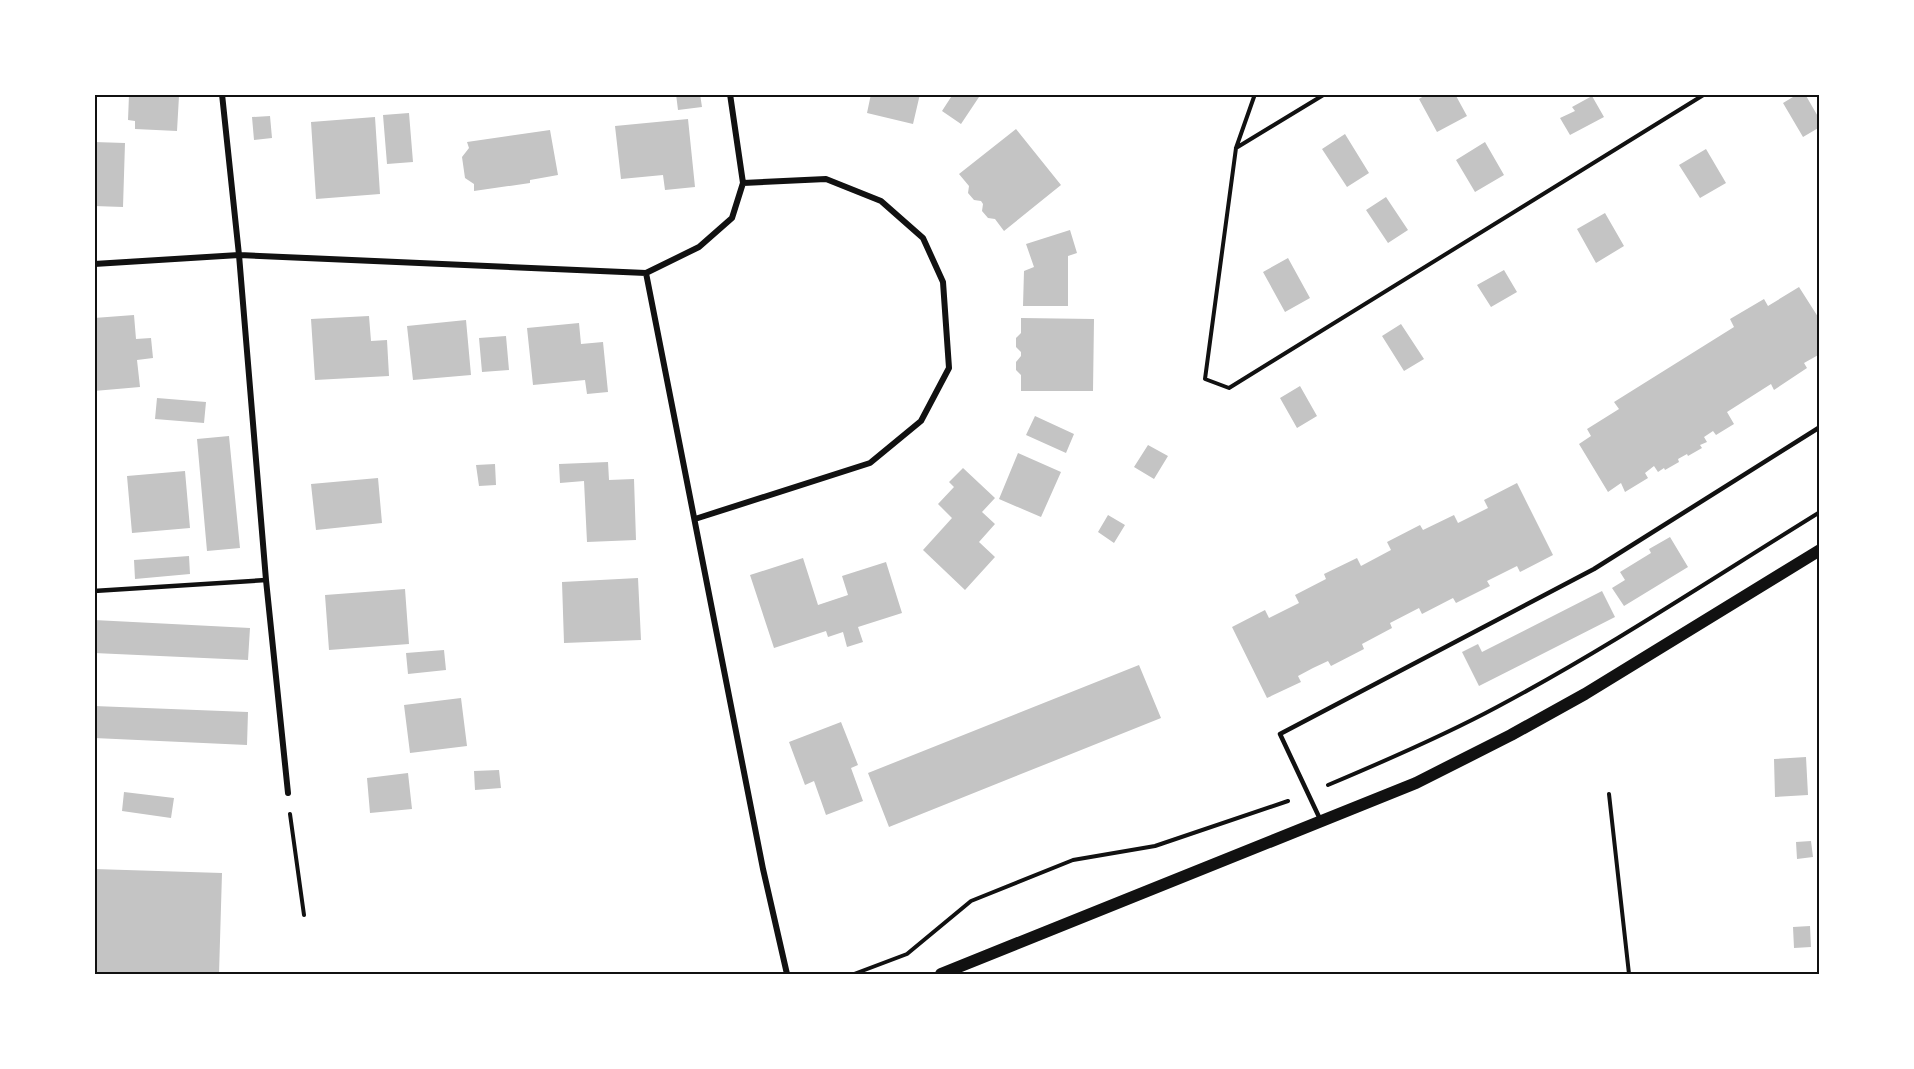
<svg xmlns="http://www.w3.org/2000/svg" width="1914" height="1069" viewBox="0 0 1914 1069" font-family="'Fira Sans Condensed',sans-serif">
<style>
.building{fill:#c4c4c4}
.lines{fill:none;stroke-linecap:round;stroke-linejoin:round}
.path{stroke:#111;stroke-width:4}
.service{stroke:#111;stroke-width:4.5}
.minor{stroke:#111;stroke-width:6}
.secondary{stroke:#111;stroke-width:12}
.neatline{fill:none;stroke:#111;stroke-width:2}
</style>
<rect width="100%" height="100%" fill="#fff"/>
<path class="building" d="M 676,94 L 700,94 L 702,107 L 678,110 Z
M 871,94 L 920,94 L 913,124 L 867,113 Z
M 953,94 L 981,94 L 961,124 L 942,111 Z
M 1427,94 L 1455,94 L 1467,116 L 1437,132 L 1419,99 Z
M 1798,94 L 1805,94 L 1820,120 L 1820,127 L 1803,137 L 1783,103 Z
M 129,95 L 179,96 L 177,131 L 135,129 L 135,121 L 128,120 Z
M 1592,96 L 1604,117 L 1570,135 L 1560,118 L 1575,111 L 1572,107 Z
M 409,113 L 413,162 L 387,164 L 383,115 Z
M 270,116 L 272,138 L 254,140 L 252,117 Z
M 375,117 L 380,194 L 316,199 L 311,122 Z
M 688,119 L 695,187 L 665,190 L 663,175 L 621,179 L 615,126 Z
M 1016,129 L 1061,185 L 1004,231 L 995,219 L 988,218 L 982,211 L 983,204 L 981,201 L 974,200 L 968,193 L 969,186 L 959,174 Z
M 550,130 L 558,175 L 530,180 L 530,183 L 474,191 L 474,184 L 465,178 L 462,157 L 469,148 L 467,142 Z
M 1345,134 L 1369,173 L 1347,187 L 1322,149 Z
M 94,142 L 125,143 L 123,207 L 94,206 Z
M 1485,142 L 1504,175 L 1475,192 L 1456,160 Z
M 1706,149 L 1726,183 L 1700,198 L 1679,165 Z
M 1386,197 L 1408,230 L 1388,243 L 1366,210 Z
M 1605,213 L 1624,246 L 1596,263 L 1577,229 Z
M 1070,230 L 1077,253 L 1068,256 L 1068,306 L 1023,306 L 1024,271 L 1034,267 L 1026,244 Z
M 1288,258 L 1310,298 L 1285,312 L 1263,272 Z
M 1504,270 L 1517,292 L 1491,307 L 1477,285 Z
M 1799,287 L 1820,320 L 1820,354 L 1804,363 L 1807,368 L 1774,390 L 1771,384 L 1727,412 L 1734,424 L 1716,435 L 1713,431 L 1704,437 L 1707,442 L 1700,445 L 1702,448 L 1688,456 L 1687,454 L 1678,459 L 1679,462 L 1665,470 L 1664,468 L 1658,472 L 1654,466 L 1645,473 L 1648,478 L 1625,492 L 1621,483 L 1608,492 L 1579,444 L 1591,436 L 1587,429 L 1619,409 L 1614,402 L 1734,327 L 1730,319 L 1764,299 L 1768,306 Z
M 134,315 L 136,339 L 151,338 L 153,358 L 137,360 L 140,387 L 94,391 L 94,318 Z
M 369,316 L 371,341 L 387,340 L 389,376 L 315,380 L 311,319 Z
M 1021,318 L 1094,319 L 1093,391 L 1021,391 L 1021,375 L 1016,370 L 1016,362 L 1021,356 L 1021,352 L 1016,347 L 1016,338 L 1021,333 Z
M 466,320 L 471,375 L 413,380 L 407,326 Z
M 579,323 L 581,344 L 603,342 L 608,392 L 587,394 L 585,380 L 533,385 L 527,328 Z
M 1401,324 L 1424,359 L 1404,371 L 1382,336 Z
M 506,336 L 509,370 L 482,372 L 479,338 Z
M 1300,386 L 1317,416 L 1297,428 L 1280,398 Z
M 157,398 L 206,402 L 204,423 L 155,419 Z
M 1035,416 L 1074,434 L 1066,453 L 1026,435 Z
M 229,436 L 240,548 L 207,551 L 197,439 Z
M 1148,445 L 1168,456 L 1154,479 L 1134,467 Z
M 1018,453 L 1061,472 L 1041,517 L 999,499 Z
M 608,462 L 609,480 L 634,479 L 636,540 L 587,542 L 584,481 L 560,483 L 559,464 Z
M 495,464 L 496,485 L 479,486 L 476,465 Z
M 963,468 L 995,498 L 982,512 L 995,524 L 979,542 L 995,557 L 965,590 L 923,550 L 952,518 L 938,504 L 954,487 L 949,482 Z
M 185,471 L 190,528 L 132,533 L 127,476 Z
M 378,478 L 382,523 L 316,530 L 311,484 Z
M 1517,483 L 1553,555 L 1520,572 L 1517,566 L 1487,581 L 1490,586 L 1456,603 L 1453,598 L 1422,614 L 1419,608 L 1390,623 L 1392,628 L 1362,644 L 1364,649 L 1331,666 L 1328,661 L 1313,668 L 1298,676 L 1301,682 L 1267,698 L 1232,627 L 1265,610 L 1269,618 L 1299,603 L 1295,595 L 1326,579 L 1324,574 L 1357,558 L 1361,566 L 1391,550 L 1387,542 L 1420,525 L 1423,530 L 1454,515 L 1458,523 L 1488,508 L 1484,500 Z
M 1108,515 L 1125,525 L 1114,543 L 1098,532 Z
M 1670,537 L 1688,567 L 1624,606 L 1612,588 L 1625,580 L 1620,572 L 1651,553 L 1649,549 Z
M 189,556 L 190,574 L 135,579 L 134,560 Z
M 803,558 L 818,605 L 848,595 L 842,576 L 886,562 L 902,613 L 858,627 L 863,642 L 847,647 L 843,632 L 828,637 L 826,631 L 774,648 L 750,575 Z
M 638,578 L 641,640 L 564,643 L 562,582 Z
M 405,589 L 409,644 L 329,650 L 325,595 Z
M 1602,591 L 1615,617 L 1479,686 L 1462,652 L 1478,644 L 1482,652 Z
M 94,620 L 250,628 L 248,660 L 94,653 Z
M 444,650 L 446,670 L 408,674 L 406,653 Z
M 1139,665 L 1161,718 L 889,827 L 868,773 Z
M 461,698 L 467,746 L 410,753 L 404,705 Z
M 94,706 L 248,712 L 247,745 L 94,738 Z
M 841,722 L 858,765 L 851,768 L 863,801 L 826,815 L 814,781 L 805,785 L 789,742 Z
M 1806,757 L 1808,795 L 1775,797 L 1774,759 Z
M 499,770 L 501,788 L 475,790 L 474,771 Z
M 408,773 L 412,809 L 370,813 L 367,778 Z
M 124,792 L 174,798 L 171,818 L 122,811 Z
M 1811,841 L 1813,857 L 1797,859 L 1796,842 Z
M 94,869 L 222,873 L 219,974 L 94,974 Z
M 1810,926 L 1811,947 L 1794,948 L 1793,927 Z"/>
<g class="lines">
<path class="path" d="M 1255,94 L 1236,148 L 1205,379 L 1229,388 L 1705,94
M 1236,148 L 1325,94
M 1328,785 C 1385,761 1443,736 1497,707 C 1608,648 1713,578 1820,512
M 1609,794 L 1629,974
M 290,814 L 304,915
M 854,974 L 907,954 L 971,901 L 1073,860 L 1155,846 L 1288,801"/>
<path class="service" d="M 94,591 L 266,580
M 1320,819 L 1280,734 L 1594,569 L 1820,427"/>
<path class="minor" d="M 222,94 L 239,255 L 266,580 L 288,793
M 730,94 L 743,183 L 732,218 L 699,247 L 646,273 L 763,869 L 787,974
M 94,264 L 239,255 L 646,273
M 695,519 L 870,463 L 921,421 L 949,368 L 943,282 L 923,238 L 881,201 L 826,179 L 743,183"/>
<path class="secondary" d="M 941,974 L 1416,783 L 1511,735 L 1585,694 L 1820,550"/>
</g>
<rect width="1914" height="1069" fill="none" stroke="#ffffff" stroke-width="192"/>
<rect x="96" y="96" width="1722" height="877" class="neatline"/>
</svg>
